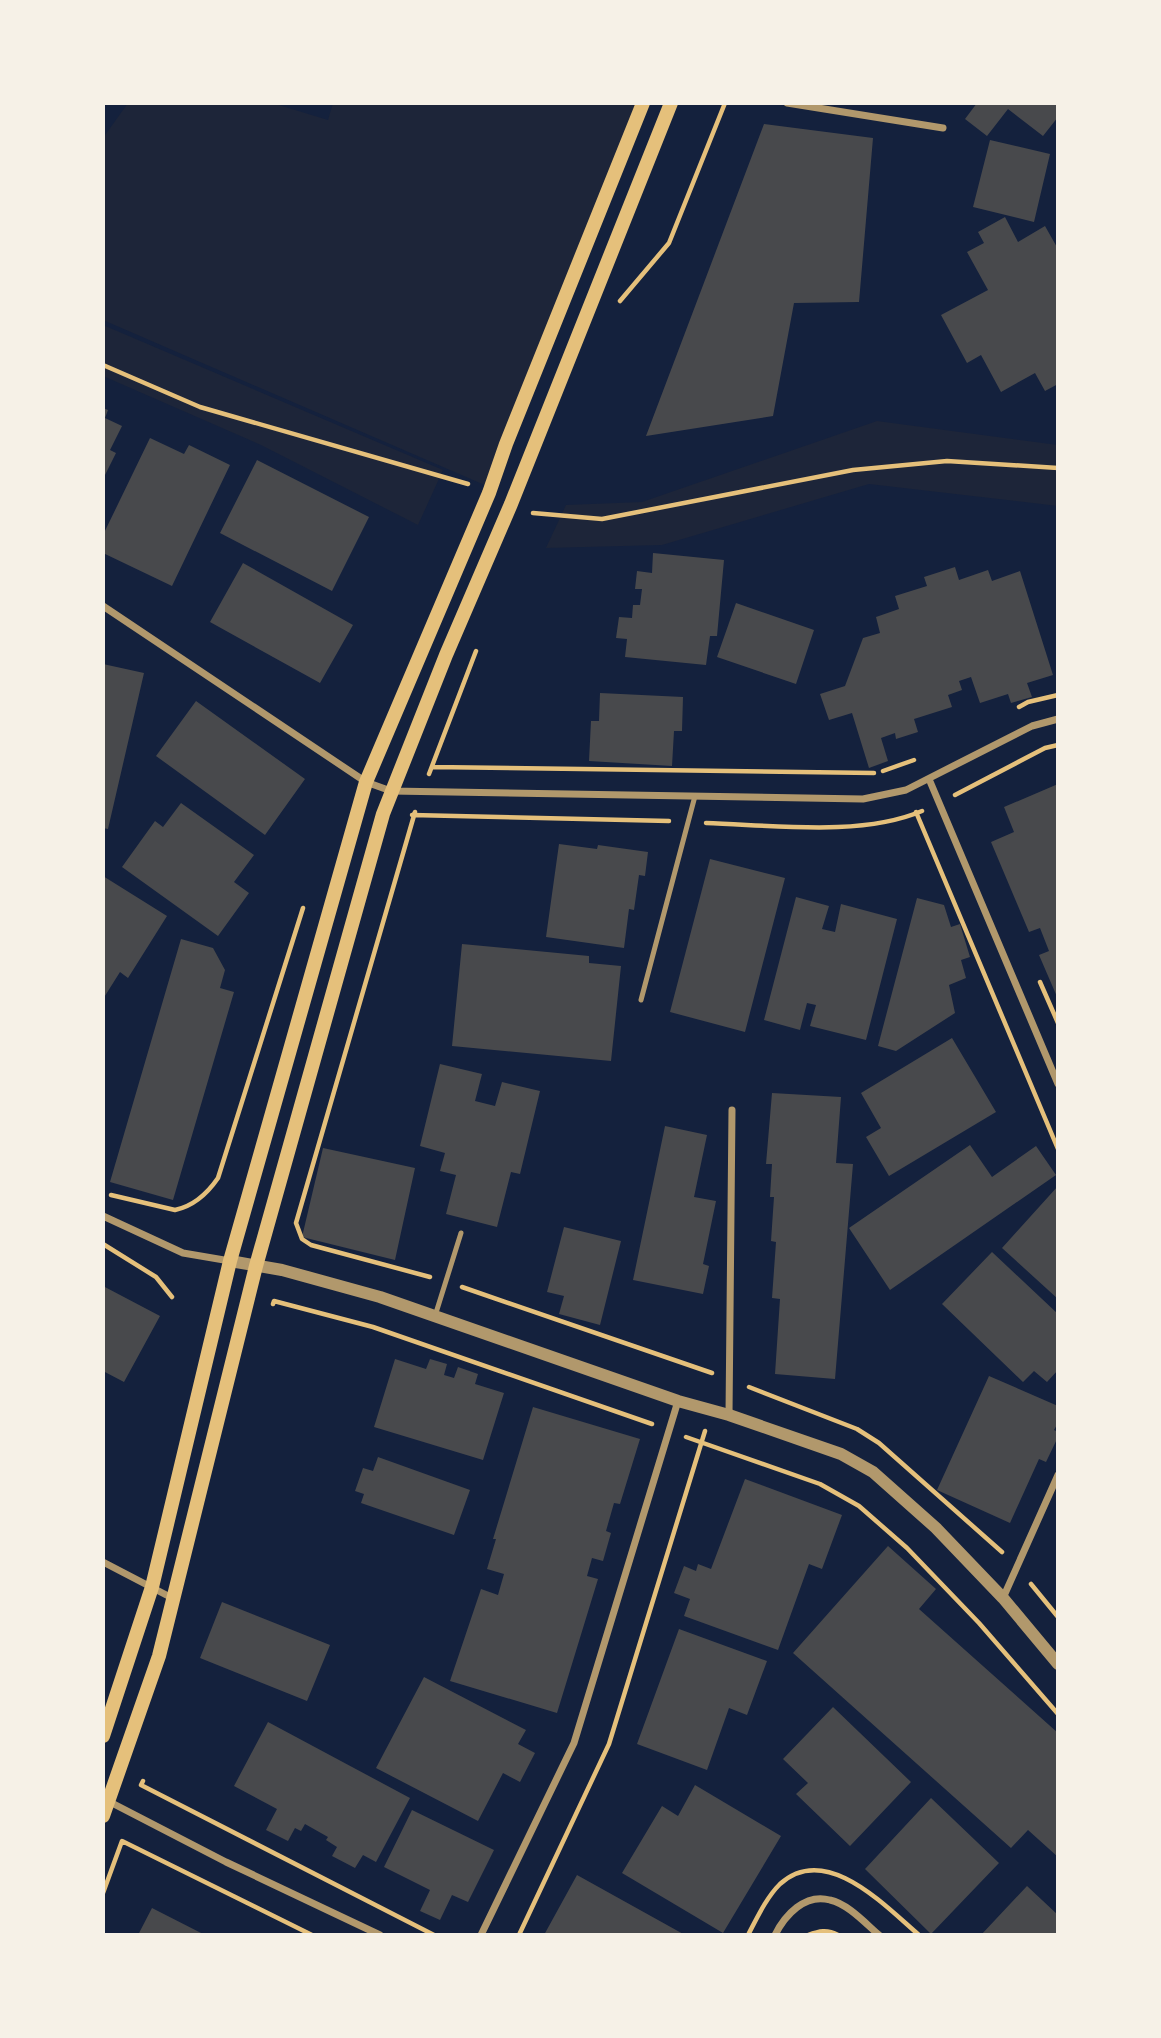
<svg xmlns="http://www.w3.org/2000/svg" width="1161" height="2038" viewBox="0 0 1161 2038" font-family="'PT Sans Narrow',sans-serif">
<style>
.green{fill:#1d2539}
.building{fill:#48494c}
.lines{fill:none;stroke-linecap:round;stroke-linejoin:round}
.path{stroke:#e5c07b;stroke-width:4.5}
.service{stroke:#b1986c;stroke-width:5}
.minor{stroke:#b1986c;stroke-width:7}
.tertiary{stroke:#b1986c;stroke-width:12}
.secondary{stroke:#e5c07b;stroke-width:14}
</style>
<rect width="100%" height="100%" fill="#14213d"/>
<path class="green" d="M 128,103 L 272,103 L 328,120 L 333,103 L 636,103 L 487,486 L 103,320 L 103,138 Z
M 103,325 L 443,470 L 418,525 L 261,445 L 103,376 Z
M 877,421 L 1058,445 L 1058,506 L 869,484 L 662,545 L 546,548 L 566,505 L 642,502 Z"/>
<path class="building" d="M 977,103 L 1058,103 L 1058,117 L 1043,136 L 1008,109 L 987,136 L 965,119 Z
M 764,124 L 873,138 L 859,302 L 794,303 L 773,416 L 646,436 Z
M 990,140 L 1050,154 L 1034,222 L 973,207 Z
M 1005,217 L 1018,242 L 1045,226 L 1058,249 L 1058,384 L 1045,391 L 1035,373 L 1001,392 L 981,355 L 967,363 L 941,315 L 988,290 L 967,252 L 984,243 L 978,232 Z
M 103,408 L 108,410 L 105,418 L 122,426 L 110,450 L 116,453 L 103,479 Z
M 150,438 L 184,454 L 189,445 L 230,465 L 172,586 L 103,553 L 103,535 Z
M 257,460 L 369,517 L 332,591 L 220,533 Z
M 653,553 L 724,560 L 717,636 L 710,636 L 706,665 L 625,657 L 627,639 L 616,638 L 619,617 L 632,618 L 633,605 L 640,605 L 642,589 L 635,589 L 637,571 L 652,573 Z
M 243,563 L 353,625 L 320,683 L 210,622 Z
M 955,567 L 959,580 L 988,570 L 992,581 L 1020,571 L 1053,675 L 1027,683 L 1032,697 L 1011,703 L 1008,694 L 980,703 L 971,677 L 959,681 L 962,690 L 948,695 L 952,707 L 914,719 L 918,732 L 896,739 L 895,733 L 881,738 L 888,761 L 869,768 L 852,713 L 829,720 L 820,694 L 845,686 L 863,638 L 880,633 L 876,617 L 899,609 L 895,596 L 927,586 L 924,577 Z
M 736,603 L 814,630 L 796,684 L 717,657 Z
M 103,664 L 144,673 L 108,829 L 103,828 Z
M 600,693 L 683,697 L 682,731 L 674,731 L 672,766 L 589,761 L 591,721 L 599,721 Z
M 196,701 L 305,779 L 265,835 L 156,756 Z
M 1058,784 L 1058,999 L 1039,955 L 1049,951 L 1040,928 L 1029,932 L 991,842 L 1014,832 L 1004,807 Z
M 181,803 L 254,855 L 234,882 L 249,893 L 218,936 L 122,867 L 155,821 L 163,827 Z
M 559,844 L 597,849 L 598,845 L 648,852 L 645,876 L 639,875 L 634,910 L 629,909 L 624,948 L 546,937 Z
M 710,859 L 785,878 L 745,1032 L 670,1012 Z
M 103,876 L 167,916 L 128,978 L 120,972 L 103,999 Z
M 796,897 L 829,906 L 822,929 L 835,932 L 841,904 L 897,919 L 866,1040 L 810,1026 L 816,1005 L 807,1003 L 800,1030 L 764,1020 Z
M 917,898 L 944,905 L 951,927 L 960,924 L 970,957 L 961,960 L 966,978 L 949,985 L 955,1013 L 896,1051 L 878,1046 Z
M 181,939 L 213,948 L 225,970 L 220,988 L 234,992 L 173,1200 L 110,1182 Z
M 462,944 L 589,956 L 589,963 L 621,966 L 611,1061 L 452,1046 Z
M 952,1038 L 996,1112 L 889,1176 L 866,1137 L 881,1128 L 861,1093 Z
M 440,1064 L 482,1074 L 475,1101 L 495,1106 L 502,1082 L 540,1091 L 520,1174 L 511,1172 L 497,1227 L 446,1214 L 456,1175 L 440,1171 L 445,1153 L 420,1146 Z
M 772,1093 L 841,1097 L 836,1163 L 853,1164 L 835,1379 L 775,1374 L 780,1299 L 772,1298 L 776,1242 L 771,1241 L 774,1197 L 770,1197 L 772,1164 L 766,1164 Z
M 665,1126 L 707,1135 L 694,1197 L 716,1201 L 703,1264 L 709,1266 L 703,1294 L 633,1280 Z
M 970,1145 L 992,1177 L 1036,1146 L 1056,1175 L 890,1290 L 849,1228 Z
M 323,1148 L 415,1168 L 395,1260 L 302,1237 Z
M 1058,1186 L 1058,1299 L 1002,1248 Z
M 564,1227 L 621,1241 L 600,1325 L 559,1314 L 564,1296 L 547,1292 Z
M 992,1252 L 1058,1314 L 1058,1370 L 1047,1382 L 1034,1371 L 1023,1382 L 942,1304 Z
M 103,1286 L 160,1316 L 124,1382 L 103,1371 Z
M 395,1359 L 426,1369 L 430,1359 L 447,1364 L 444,1375 L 454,1378 L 458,1367 L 478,1374 L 475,1384 L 504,1393 L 483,1460 L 374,1427 Z
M 989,1376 L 1058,1406 L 1058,1423 L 1054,1430 L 1058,1432 L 1058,1437 L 1046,1462 L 1039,1459 L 1010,1523 L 937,1490 Z
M 533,1407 L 640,1439 L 620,1504 L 614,1503 L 606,1531 L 611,1533 L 603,1561 L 592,1558 L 587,1576 L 598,1579 L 557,1713 L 450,1681 L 481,1589 L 498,1595 L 504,1574 L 487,1569 L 496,1539 L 493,1539 Z
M 378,1457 L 470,1490 L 454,1535 L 361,1503 L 364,1494 L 355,1491 L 363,1468 L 373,1471 Z
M 745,1479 L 842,1515 L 822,1569 L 809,1564 L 778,1650 L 684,1616 L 690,1599 L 674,1593 L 684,1566 L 696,1571 L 698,1564 L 711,1569 Z
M 888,1546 L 936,1589 L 919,1609 L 1058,1733 L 1058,1857 L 1028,1830 L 1011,1848 L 793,1653 Z
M 222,1602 L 330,1645 L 307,1701 L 200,1658 Z
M 679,1629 L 767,1661 L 747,1715 L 729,1708 L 707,1770 L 637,1744 Z
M 424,1677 L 526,1730 L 518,1744 L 535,1753 L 520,1782 L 503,1773 L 478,1821 L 376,1768 Z
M 833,1707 L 911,1782 L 850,1846 L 796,1794 L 808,1783 L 783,1759 Z
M 268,1722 L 410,1798 L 376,1862 L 363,1855 L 355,1868 L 332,1856 L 337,1847 L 326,1840 L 328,1837 L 305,1824 L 301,1831 L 295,1828 L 288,1841 L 266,1830 L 277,1809 L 234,1786 Z
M 695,1785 L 781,1836 L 723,1933 L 622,1873 L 662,1806 L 678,1816 Z
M 931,1798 L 999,1863 L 931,1934 L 865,1869 Z
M 412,1810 L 494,1850 L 468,1902 L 452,1895 L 440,1920 L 420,1911 L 430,1890 L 384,1867 Z
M 577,1875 L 685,1935 L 544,1935 Z
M 1027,1886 L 1058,1915 L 1058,1935 L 981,1935 Z
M 152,1908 L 205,1935 L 138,1935 Z"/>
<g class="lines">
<path class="path" d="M 620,301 L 669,243 L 725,103
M 103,365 L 200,407 L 468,484
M 533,513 L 602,519 L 853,470 L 947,461 L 1058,468
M 1019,707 L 1028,702 L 1058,695
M 432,767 L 874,773
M 883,771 L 914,760
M 429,774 L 476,651
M 955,795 L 1045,748 L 1058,745
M 415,812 L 296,1223 L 302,1239 L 311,1245 L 430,1277
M 916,812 L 1058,1149
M 412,815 L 669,821
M 706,823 C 772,825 861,837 922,811
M 1040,982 L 1058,1023
M 111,1195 L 175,1210 C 194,1206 207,1194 218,1178 L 303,908
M 103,1244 L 156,1277 L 172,1297
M 462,1287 L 712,1373
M 273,1304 L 274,1301 L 373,1327 L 652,1424
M 749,1387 L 857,1429 L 879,1443 L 1002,1552
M 686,1437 L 820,1484 L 859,1506 L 907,1548 L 979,1623 L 1058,1714
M 1031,1584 L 1058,1617
M 143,1781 L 141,1785 L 434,1935
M 103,1893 L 122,1841 L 312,1935
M 519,1935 L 609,1744 L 705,1431
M 748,1935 C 757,1918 766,1898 780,1884 C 826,1842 885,1906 919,1935
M 808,1935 C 819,1931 827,1929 838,1935"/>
<path class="service" d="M 641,1000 L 695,796
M 435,1316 L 461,1233"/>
<path class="minor" d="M 787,103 L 943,128
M 103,606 L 366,782 L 391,791 L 863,799 L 906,790 L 1032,726 L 1058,719
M 929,779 L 1058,1084
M 103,1216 L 183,1253 L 230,1261
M 729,1415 L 732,1110
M 103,1562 L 174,1599
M 1003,1598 L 1058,1475
M 108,1801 L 226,1862 L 380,1935
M 481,1935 L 574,1743 L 678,1401
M 775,1935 C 785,1915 805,1893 830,1900 C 848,1904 865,1923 879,1935"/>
<path class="tertiary" d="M 230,1261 L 282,1270 L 380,1297 L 678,1401 L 729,1415 L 841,1454 L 873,1472 L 936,1528 L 1003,1598 L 1058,1664"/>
<path class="secondary" d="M 103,1736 L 152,1587 L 230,1261 L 366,782 L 489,493 L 506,444 L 643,103
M 103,1816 L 159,1656 L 256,1266 L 383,814 L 446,655 L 511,504 L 671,103"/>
</g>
<rect width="1161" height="2038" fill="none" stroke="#f6f1e7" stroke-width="210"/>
</svg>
